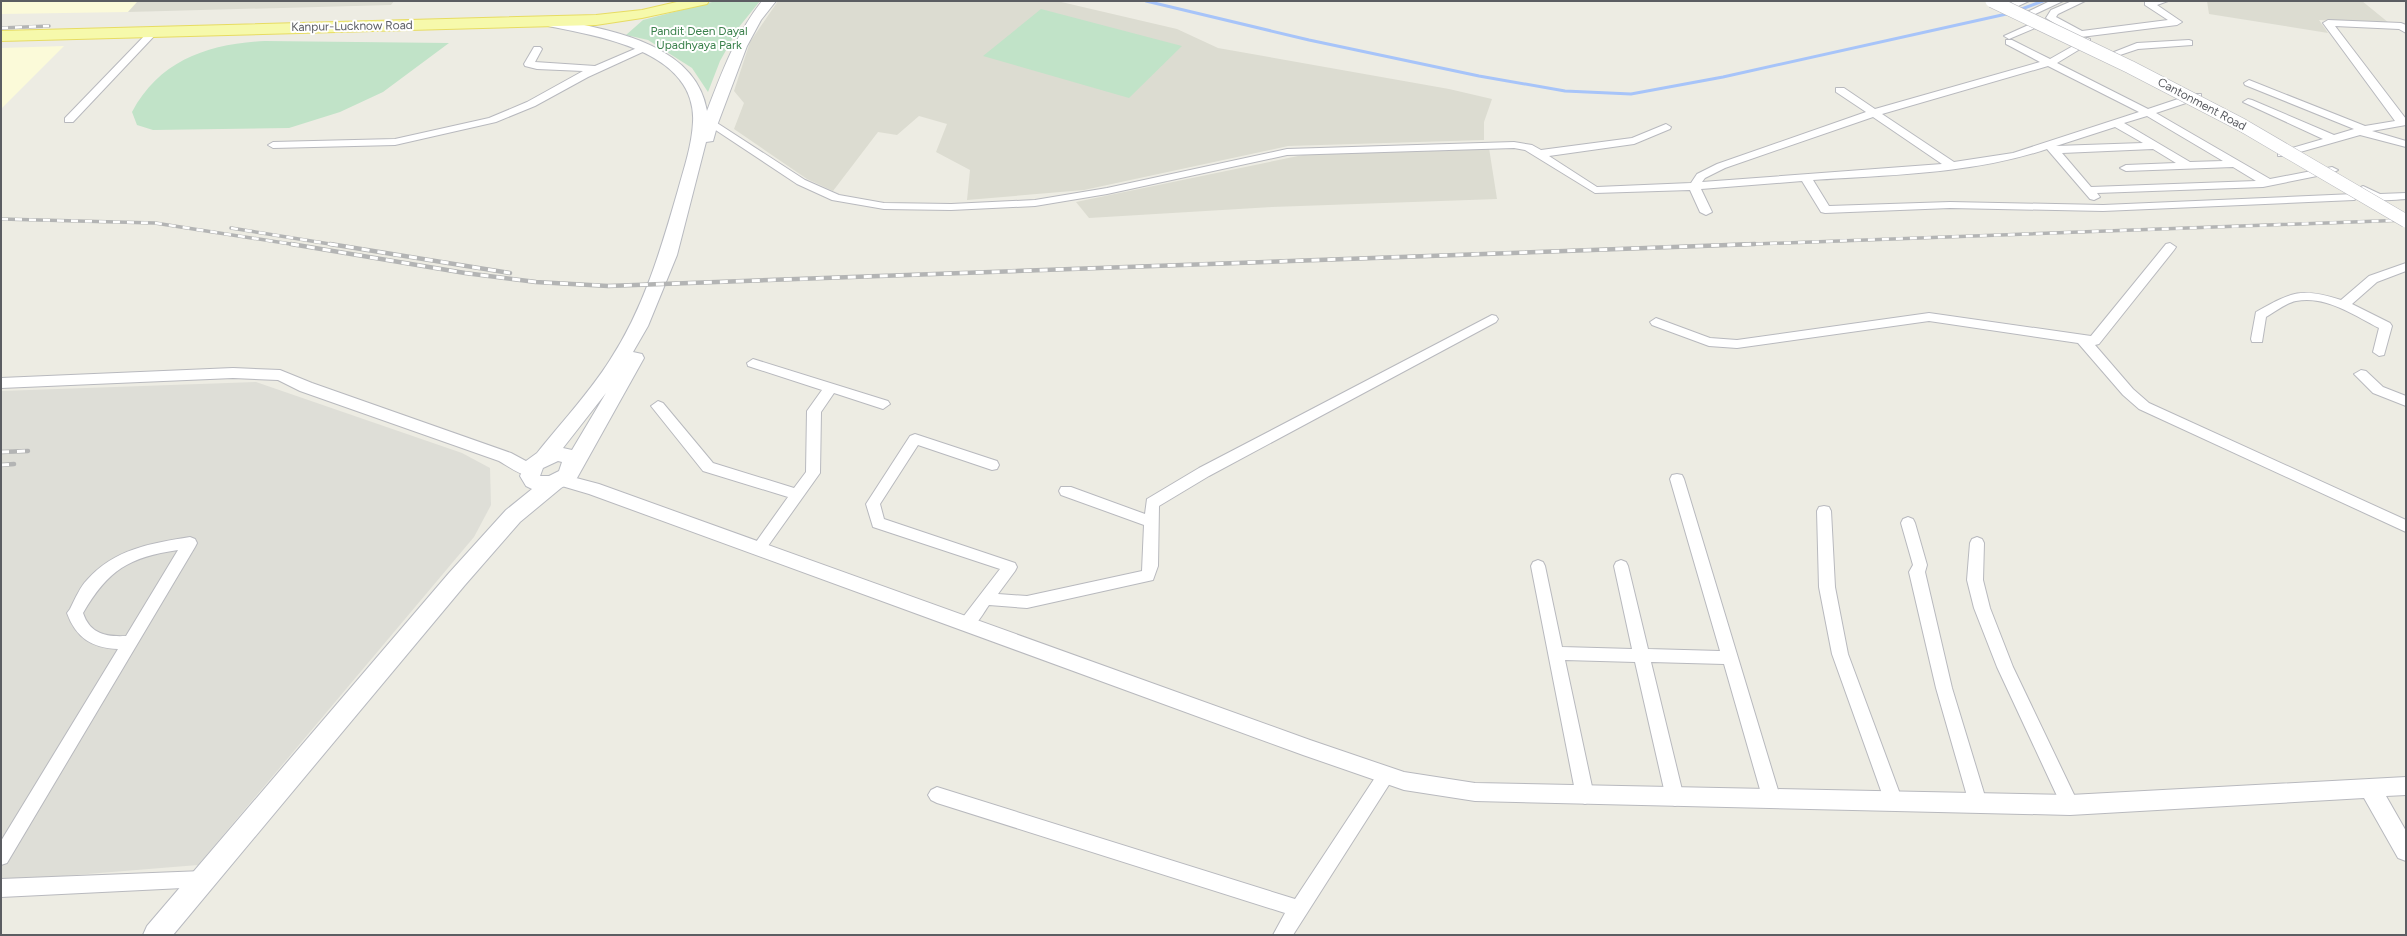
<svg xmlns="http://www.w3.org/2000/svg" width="2407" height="936" viewBox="0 0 2407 936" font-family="Figtree,sans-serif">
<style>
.commercial{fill:#fbfad9}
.industrial{fill:#deded7}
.education{fill:#dcdcd1}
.green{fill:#c1e3c8}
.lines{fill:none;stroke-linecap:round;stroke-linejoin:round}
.stream{stroke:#a7c4f9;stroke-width:3}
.minor-casing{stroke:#b8b9be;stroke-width:2}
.tertiary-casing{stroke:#b8b9be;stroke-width:2}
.secondary-casing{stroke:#b8bac0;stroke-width:2}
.primary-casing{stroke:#e7dc62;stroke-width:2}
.minor{fill:#fff;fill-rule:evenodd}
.tertiary{fill:#fff;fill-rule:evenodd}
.secondary{fill:#fff;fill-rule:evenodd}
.primary{fill:#f6f9ab;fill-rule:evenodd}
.rail-far1-casing{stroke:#b3b4b4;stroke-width:3.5}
.rail-casing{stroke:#b3b4b4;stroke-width:4.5}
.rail-far1{stroke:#fff;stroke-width:2.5;stroke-dasharray:7;stroke-linecap:butt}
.rail{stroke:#fff;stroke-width:3;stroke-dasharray:8;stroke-linecap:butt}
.tertiary-bridge-casing{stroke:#b8b9be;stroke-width:14;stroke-linecap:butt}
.tertiary-bridge{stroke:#fff;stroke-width:13}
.labels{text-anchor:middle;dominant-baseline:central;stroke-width:4;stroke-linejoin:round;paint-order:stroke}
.far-street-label{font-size:12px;fill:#5b5d62;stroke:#fff}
.far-park-label{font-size:12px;fill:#3b814c;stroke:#fff}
</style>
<rect width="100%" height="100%" fill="#edece3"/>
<path class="commercial" d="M 1,1 L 138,1 L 128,12 L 1,14 Z
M 64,46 L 1,109 L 1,48 Z"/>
<path class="industrial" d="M 256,382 L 462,453 L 490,468 L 491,505 L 474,537 L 198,865 L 1,881 L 1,391 Z"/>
<path class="education" d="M 138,1 L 394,1 L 391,5 L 128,12 Z
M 778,1 L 1057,1 L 1177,29 L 1218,48 L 1449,89 L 1492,99 L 1484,122 L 1484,140 L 1288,146 L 1084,190 L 967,200 L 970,170 L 936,152 L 947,124 L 919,116 L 897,135 L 878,132 L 833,191 L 807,179 L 734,129 L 744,103 L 734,91 L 750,42 Z
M 2207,1 L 2362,1 L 2389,23 L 2319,20 L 2328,33 L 2209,14 Z
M 1489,148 L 1497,199 L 1272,207 L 1089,218 L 1076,202 L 1303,155 Z"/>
<path class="green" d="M 716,1 L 760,1 L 739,27 L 720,61 L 708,92 L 692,68 L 648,40 L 626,35 L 643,20 Z
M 1041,9 L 1182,46 L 1129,98 L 983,56 Z
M 265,41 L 449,43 L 383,92 L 340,112 L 289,128 L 153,130 L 137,125 L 132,112 C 160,60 208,44 265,41 Z"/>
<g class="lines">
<path class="stream" d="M 1146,1 L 1309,40 L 1479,76 L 1565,91 L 1631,94 L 1723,77 L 2011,13
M 2019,10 L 2043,1"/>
<defs>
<path id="minor" d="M 2015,1 L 2029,1 L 2014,8 L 2008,8 L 2008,4 Z
M 2050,1 L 2063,1 L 2031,16 L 2023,14 Z
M 2072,1 L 2085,1 L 2058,14 L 2056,17 L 2082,31 L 2168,20 L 2145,5 L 2145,1 L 2168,1 L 2157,5 L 2182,22 L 2177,25 L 2073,38 L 2068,35 L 2070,33 L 2046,18 L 2051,10 Z
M 2328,20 L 2401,23 L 2406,25 L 2406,33 L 2399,29 L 2335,26 L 2406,119 L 2406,125 L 2372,131 L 2406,141 L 2406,147 L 2360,135 L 2286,156 L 2278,156 L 2278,152 L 2323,139 L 2243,102 L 2248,99 L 2252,100 L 2334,135 L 2354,129 L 2245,85 L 2244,83 L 2249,80 L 2365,126 L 2395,121 L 2323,23 Z
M 2035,22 L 2052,30 L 2047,33 L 2035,28 L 2009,39 L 2004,36 Z
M 154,28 L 159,31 L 157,33 L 73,122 L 65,122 L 65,118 L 151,29 Z
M 2087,38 L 2090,39 L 2090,43 L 2057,63 L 2148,109 L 2193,94 L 2201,94 L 2201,98 L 2156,113 L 2270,179 L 2332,167 L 2338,170 L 2332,173 L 2263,187 L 2097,193 L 2100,197 L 2094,200 L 2090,199 L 2047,149 C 1972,174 1891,175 1813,180 L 1829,206 L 1950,202 L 2103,205 L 2354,194 L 2360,197 L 2354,200 L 2103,211 L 1950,208 L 1825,213 L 1821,212 L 1802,181 L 1701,189 L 1712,212 L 1706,215 L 1700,212 L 1690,190 L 1595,193 L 1525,150 L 1514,148 L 1287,155 L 1107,194 L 1035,206 L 951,210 L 884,209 L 832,200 L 797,184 L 705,123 L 710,120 L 714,121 L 805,180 L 839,195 L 884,203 L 951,204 L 1035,200 L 1107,188 L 1287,149 L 1514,142 L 1532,145 L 1541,150 L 1632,138 L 1666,124 L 1671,127 L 1670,129 L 1634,144 L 1549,156 L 1597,187 L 1691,183 L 1697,174 L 1717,164 L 1866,112 L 1836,92 L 1836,88 L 1844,88 L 1875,109 L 2040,62 L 2006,44 L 2006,40 L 2012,40 L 2050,59 ZM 2048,66 L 2139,112 L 2013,153 L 1954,162 L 1882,114 ZM 2147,116 L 2223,161 L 2190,162 L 2124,123 ZM 1873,117 L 1942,164 L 1702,182 L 1705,178 L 1725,168 ZM 2115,127 L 2143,143 L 2056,146 ZM 2153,149 L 2176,163 L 2126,165 L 2120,168 L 2126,171 L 2233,167 L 2256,181 L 2091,187 L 2062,153 Z
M 2189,40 L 2192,41 L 2192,45 L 2138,49 L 2114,57 L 2109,54 L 2137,43 Z
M 644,45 L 649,48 L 647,50 L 588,77 L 535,106 L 496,122 L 395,145 L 273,148 L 268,145 L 273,142 L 395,139 L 489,118 L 527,102 L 583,71 L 537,69 L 525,66 L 524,64 L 534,47 L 540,47 L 542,49 L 535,62 L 595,66 Z
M 2363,186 L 2380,194 L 2406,193 L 2406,199 C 2390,200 2369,204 2357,189 Z
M 2170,243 L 2176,247 L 2174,250 L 2099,344 L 2095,345 L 2133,389 L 2149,403 L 2406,520 L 2406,532 L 2139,409 L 2123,395 L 2078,343 L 1929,321 L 1737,348 L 1709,346 L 1652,325 L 1650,322 L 1656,318 L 1710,338 L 1737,340 L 1929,313 L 2091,336 L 2166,244 Z
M 2406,263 L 2406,271 L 2377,282 L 2352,304 L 2390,323 L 2392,326 L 2384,355 L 2379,356 L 2373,352 L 2379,328 C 2354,315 2325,295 2296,301 C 2286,303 2275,312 2266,317 L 2262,342 L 2252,342 L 2251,339 L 2256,312 C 2292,292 2300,287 2341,300 L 2369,276 Z
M 1492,315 L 1496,316 L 1498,319 L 1496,322 L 1209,476 L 1159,506 L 1158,566 L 1153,580 L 1027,608 L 989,605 C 982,615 973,634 960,629 L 957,625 L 960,621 L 1000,569 L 873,527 L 866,504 L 910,436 L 915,434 L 997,461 L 999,465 L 997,469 L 992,470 L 918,445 L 880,504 L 884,519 L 1015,563 L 1017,567 L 1015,571 L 998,594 L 1027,596 L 1142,571 L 1144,525 L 1061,495 L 1059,491 L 1061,487 L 1071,487 L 1145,514 L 1147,499 L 1199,468 Z
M 753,359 L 888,401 L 890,404 L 883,409 L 834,393 L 821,412 L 820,473 L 763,553 L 753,553 L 751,549 L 788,497 L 703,471 L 651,406 L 658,401 L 663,403 L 713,463 L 794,488 L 806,472 L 807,411 L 822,390 L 748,366 L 747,363 Z
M 2361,370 L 2366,371 L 2383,387 L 2406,396 L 2406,406 L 2373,393 L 2354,374 Z
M 1677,474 L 1682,475 L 1684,479 L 1781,800 L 1778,806 L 1772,808 L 1766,806 L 1763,800 L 1724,664 L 1651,662 L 1684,798 L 1681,803 L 1675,806 L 1669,803 L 1666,798 L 1635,662 L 1565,660 L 1594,796 L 1591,801 L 1585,804 L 1579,801 L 1576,796 L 1531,566 L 1533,562 L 1538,560 L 1543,562 L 1545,566 L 1562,647 L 1632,649 L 1614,566 L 1616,562 L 1621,560 L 1626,562 L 1628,566 L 1648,649 L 1720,651 L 1670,479 L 1672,475 Z
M 1824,506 L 1829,507 L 1831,511 L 1835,587 L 1848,654 L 1903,802 L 1900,808 L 1894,810 L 1888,808 L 1885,802 L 1832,654 L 1819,587 L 1817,511 L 1819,507 Z
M 1908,517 L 1913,519 L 1915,523 L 1927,565 L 1925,572 L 1952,688 L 1987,803 L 1984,809 L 1978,811 L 1972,809 L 1969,803 L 1936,688 L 1909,572 L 1913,565 L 1901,523 L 1903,519 Z
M 190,537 L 195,539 L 197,543 L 195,547 L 7,863 L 1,865 L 1,841 L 118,649 C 92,648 76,638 67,613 L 70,609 C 75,599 80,587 87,580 C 114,549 152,543 190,537 ZM 178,550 L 126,636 C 106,637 90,634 83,613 C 108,570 129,557 178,550 Z
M 1977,537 L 1982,539 L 1984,543 L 1983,580 L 1990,608 L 2013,667 L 2079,805 L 2076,811 L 2070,813 L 2064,811 L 1997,667 L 1974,608 L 1967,580 L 1970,543 L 1972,539 Z
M 1386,767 L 1392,770 L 1395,775 L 1392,780 L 1293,935 L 1273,935 L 1285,913 L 937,803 L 931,800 L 928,795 L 931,790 L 937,787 L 1295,899 L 1380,770 Z
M 203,871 L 209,873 L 212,879 L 209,885 L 203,887 L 1,897 L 1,879 Z"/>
<path id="tertiary" d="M 233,368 L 280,370 L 312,383 L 511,453 L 537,467 L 540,471 L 537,475 C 524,479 510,467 499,461 L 300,391 L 278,380 L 233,378 L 1,388 L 1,378 Z
M 561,474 L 599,484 L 1310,740 L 1404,772 L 1475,783 L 2070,795 L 2406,777 L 2406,795 L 2386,796 L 2406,831 L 2406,861 L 2398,858 L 2364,798 L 2070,815 L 1475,801 L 1404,790 L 1303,755 L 589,494 L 555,484 L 552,480 L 555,476 Z"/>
<path id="secondary" d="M 762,1 L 776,1 L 761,20 L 747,46 L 718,123 L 713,141 L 706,142 L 677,255 L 648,326 L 633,352 L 642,354 L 644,358 L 577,478 L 561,488 L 520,522 L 465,585 L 173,935 L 143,935 L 147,926 L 449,573 L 506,510 L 532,489 L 526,486 L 520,476 L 526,461 L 537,453 C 561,423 590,392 610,360 C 644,308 661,249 678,190 C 684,168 692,145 693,122 C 694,107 689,91 680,80 C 654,45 588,34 548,26 L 541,22 L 548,18 C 605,29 696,42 707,111 C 722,72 736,34 762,1 ZM 606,393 L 572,450 L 563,448 ZM 558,461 L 562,462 L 559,471 L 549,476 L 540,476 L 543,468 Z"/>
<path id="primary" d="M 681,1 L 709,1 L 707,4 L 642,18 L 596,25 L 1,41 L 1,31 L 596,15 L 642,10 Z"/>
</defs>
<use href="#minor" class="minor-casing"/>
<use href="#tertiary" class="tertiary-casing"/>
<use href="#secondary" class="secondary-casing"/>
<use href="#primary" class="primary-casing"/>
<use href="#minor" class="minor"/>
<use href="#tertiary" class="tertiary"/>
<use href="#secondary" class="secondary"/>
<use href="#primary" class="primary"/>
<defs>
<path id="rail-far1" d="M 1,28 L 49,26
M 1,219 L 155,223 L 297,245
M 231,228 L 336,245
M 1728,245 L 2406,220"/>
<path id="rail" d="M 291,244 L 465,273 L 536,282 L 608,286 L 1755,244
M 330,244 L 510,273
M 1,452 L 28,451
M 1,465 L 14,464"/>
</defs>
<use href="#rail-far1" class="rail-far1-casing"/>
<use href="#rail" class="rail-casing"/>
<use href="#rail-far1" class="rail-far1"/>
<use href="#rail" class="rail"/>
<defs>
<path id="tertiary-bridge" d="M 1992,1 L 2130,67 L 2242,125 L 2406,221"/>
</defs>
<use href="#tertiary-bridge" class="tertiary-bridge-casing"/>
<use href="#tertiary-bridge" class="tertiary-bridge"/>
</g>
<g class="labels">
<g class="far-street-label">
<text transform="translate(352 26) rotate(-1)">Kanpur-Lucknow Road</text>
<text transform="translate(2202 104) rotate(28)">Cantonment Road</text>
</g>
<g class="far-park-label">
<text x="699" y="31">Pandit Deen Dayal<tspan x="699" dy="14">Upadhyaya Park</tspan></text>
</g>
</g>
<rect width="2407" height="936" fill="none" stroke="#5b5d62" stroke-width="4"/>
</svg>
